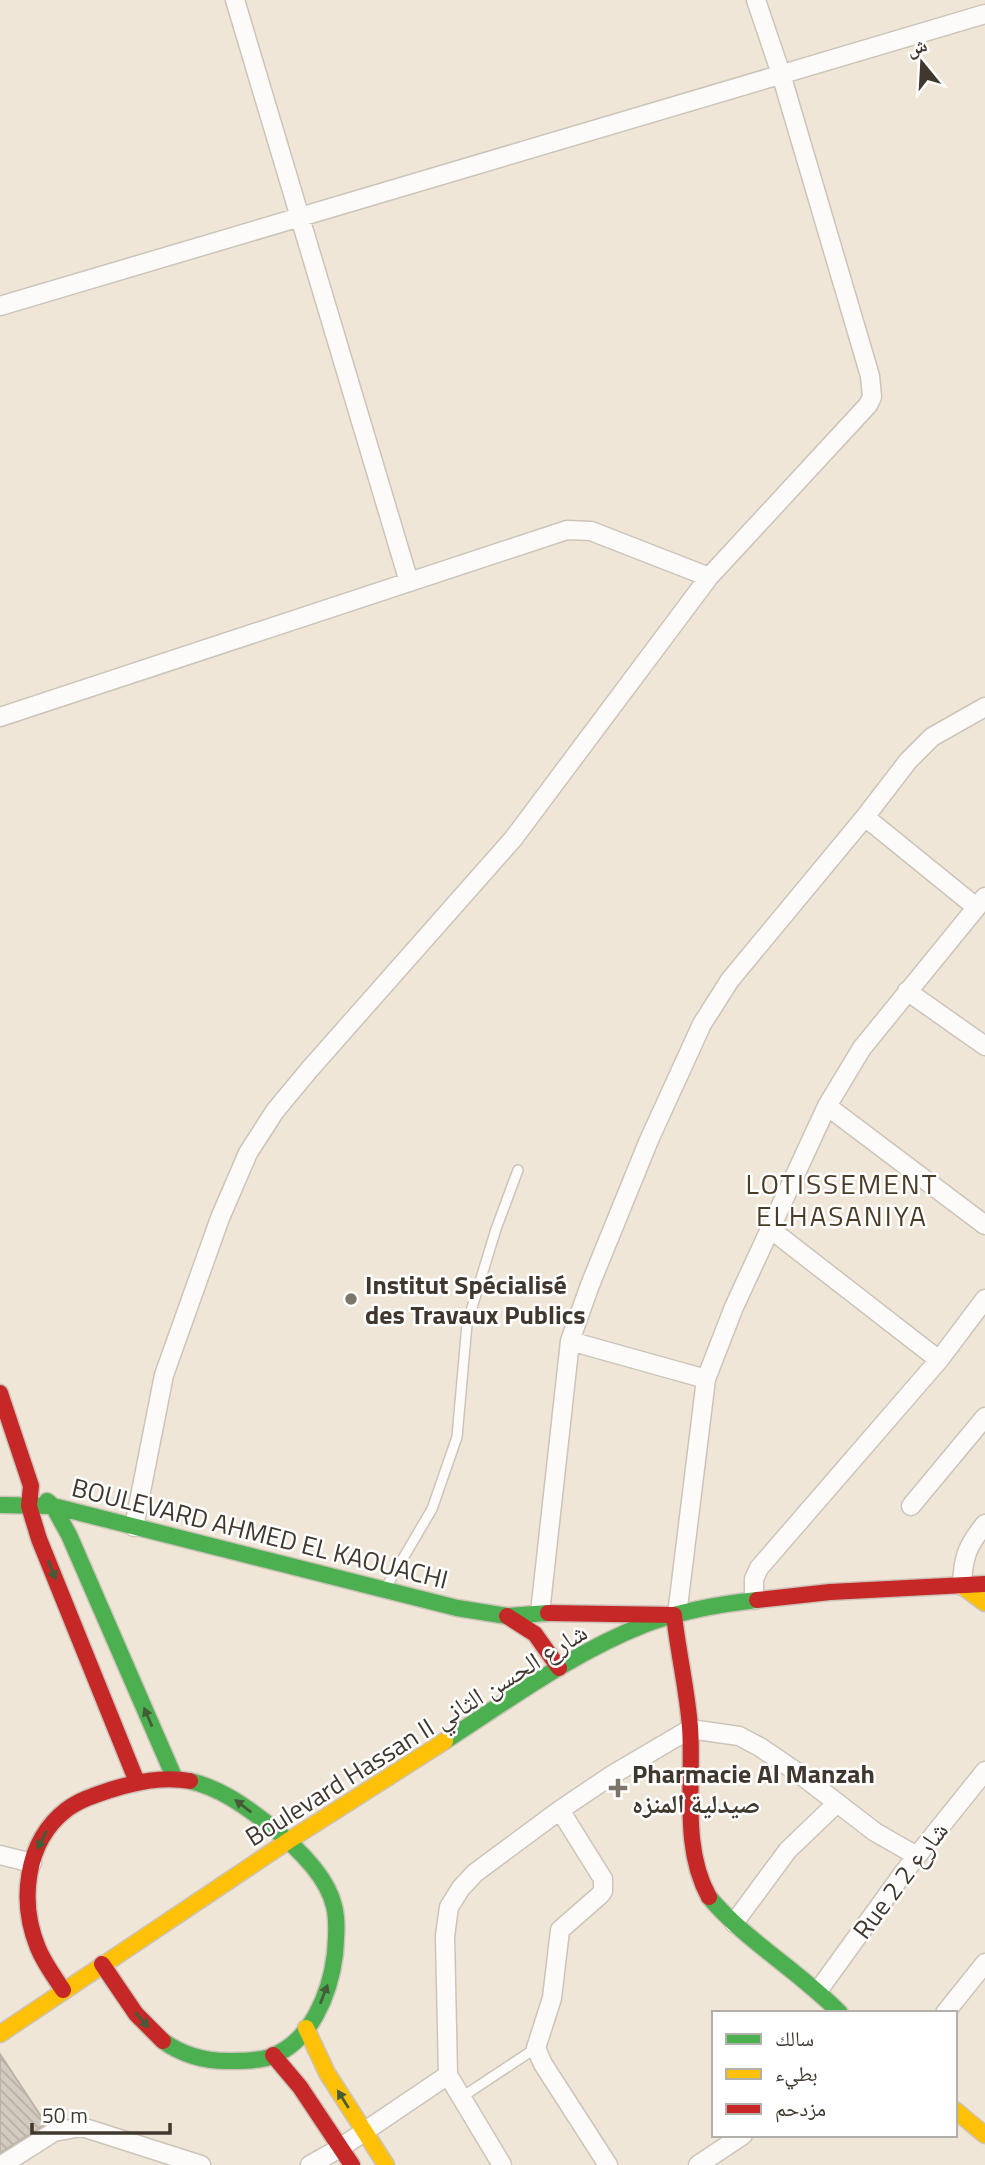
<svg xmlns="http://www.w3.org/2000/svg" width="985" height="2165" viewBox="0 0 985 2165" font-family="'Titillium Web','Noto Naskh Arabic',sans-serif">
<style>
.building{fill:url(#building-back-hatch);stroke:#bbb3a8;stroke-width:2}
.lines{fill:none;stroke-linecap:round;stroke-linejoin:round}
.lane-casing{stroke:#ccc4b9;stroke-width:12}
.street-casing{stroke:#ccc4b9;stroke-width:21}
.fast-casing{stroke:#ccc4b9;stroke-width:19}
.slow-casing{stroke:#ccc4b9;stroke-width:19}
.jam-casing{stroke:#ccc4b9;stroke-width:19}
.lane{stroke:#fdfbf9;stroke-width:9}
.street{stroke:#fdfbf9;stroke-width:18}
.fast{stroke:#4caf50;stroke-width:16}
.slow{stroke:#ffc107;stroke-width:16}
.jam{stroke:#c62828;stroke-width:16}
.oneway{fill:#445c38}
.poi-dot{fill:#7e756a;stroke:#fff;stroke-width:2.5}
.labels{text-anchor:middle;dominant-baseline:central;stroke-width:5;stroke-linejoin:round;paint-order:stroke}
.poi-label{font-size:26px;font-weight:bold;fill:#40382e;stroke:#fff;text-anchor:start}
.street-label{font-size:26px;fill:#40382e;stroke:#fff}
.neighbourhood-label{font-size:28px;letter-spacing:2px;fill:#4b3c27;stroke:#fff}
</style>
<defs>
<pattern id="building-back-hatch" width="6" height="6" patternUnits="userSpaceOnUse" patternTransform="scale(1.75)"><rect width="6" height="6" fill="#d3cbc0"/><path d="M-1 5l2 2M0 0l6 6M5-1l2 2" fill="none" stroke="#b6afa5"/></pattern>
</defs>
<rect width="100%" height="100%" fill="#f0e6d8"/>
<path class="building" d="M 0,2054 L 46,2124 L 0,2153 Z"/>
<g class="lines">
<defs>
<path id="lane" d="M 385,1589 L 432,1509 L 457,1437 L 467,1324 L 496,1229 L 518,1170
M 462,2097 L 536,2048"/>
<path id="street" d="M 235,0 L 409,582
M 0,306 L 985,14
M 0,717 L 567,530 L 591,531 L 709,577
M 865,817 L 976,907
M 907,991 L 985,1046
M 827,1106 L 985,1225
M 769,1228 L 939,1360
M 570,1341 L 706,1379
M 911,1506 L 985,1417
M 134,1527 L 164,1375 L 220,1218 L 248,1153 L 275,1111 L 309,1070 L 513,839 L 709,577 L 868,405 L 872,397 L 870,376 L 781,74 L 756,0
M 962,1586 C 963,1557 967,1546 985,1524
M 754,1600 L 754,1579 L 759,1568 L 939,1360 L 985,1299
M 540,1613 L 570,1341 L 590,1285 L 649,1140 L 702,1024 L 730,980 L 865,817 L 908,761 L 932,737 L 985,707
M 677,1615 L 706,1379 L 734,1307 L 827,1106 L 862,1048 L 985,897
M 560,1810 L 603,1879 L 603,1891 L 600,1895 L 560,1930 L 552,1998 L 536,2048 L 543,2064 L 608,2165
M 0,1855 L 32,1863
M 734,1923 L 788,1850 L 836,1804
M 818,1991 L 904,1872 L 985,1771
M 945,2013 L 985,1963
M 448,2075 L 445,1936 L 449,1907 L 461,1888 L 475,1873 L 560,1810 L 612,1775 L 690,1729 L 739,1736 L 760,1747 L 801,1775 L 875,1832 L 917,1856
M 448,2075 L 502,2165
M 2,2165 L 54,2132 L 82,2127 L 201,2165
M 310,2165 L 340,2148 L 448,2075
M 698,2165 L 743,2135"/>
<path id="fast" d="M 47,1501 L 53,1506 L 69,1535 L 175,1779
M 0,1505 L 53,1506 L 457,1608 L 507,1616 L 548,1613
M 445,1741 C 510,1699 574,1652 646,1624 C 681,1611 720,1604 757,1600
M 709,1897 C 746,1941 799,1971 840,2013
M 163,2041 C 184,2056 207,2062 233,2061 C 245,2061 258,2061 270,2057 C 311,2042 330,1994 335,1954 C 336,1939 338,1921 334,1906 C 327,1875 292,1843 268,1824 C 245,1806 220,1788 190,1781"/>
<path id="slow" d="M 962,1586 L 985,1603
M 306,2028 L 327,2073 L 386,2165
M 0,2034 L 288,1841 L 445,1741
M 955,2110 L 985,2135"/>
<path id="jam" d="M 0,1393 L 31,1486 L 29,1506 L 39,1539 L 137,1782
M 757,1600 L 830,1592 L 985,1584
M 548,1613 L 674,1615 C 678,1652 687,1689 690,1727 C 694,1782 681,1847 709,1897
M 507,1616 L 535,1634 L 559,1668
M 102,1964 L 136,2014 L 163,2041
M 63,1990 C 54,1976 44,1963 38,1948 C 19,1902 25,1842 66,1810 C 79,1800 95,1795 110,1790 C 136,1782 163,1776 190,1781
M 273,2055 L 300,2087 L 352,2165"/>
</defs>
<use href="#lane" class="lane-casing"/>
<use href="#street" class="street-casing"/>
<use href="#fast" class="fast-casing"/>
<use href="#slow" class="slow-casing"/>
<use href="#jam" class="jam-casing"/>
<use href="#lane" class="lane"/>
<use href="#street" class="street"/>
<use href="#fast" class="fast"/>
<use href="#slow" class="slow"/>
<use href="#jam" class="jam"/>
</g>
<defs><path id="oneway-solid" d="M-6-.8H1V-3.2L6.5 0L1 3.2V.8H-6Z" transform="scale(1.75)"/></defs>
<g class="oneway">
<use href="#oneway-solid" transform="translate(52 1570) rotate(68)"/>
<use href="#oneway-solid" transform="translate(148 1717) rotate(-113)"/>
<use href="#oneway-solid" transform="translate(243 1806) rotate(-142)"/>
<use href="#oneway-solid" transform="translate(42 1840) rotate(117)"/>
<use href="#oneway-solid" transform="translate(324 1994) rotate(-69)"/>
<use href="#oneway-solid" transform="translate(142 2020) rotate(48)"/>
<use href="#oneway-solid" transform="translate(343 2099) rotate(-122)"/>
</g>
<g class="poi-dot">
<circle cx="351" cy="1299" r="7"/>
<path d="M614.5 1777.5h7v7h7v7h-7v7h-7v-7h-7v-7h7z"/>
</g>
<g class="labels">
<g class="poi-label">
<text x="365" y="1284">Institut Spécialisé<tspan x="365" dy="30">des Travaux Publics</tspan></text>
<text x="632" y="1773">Pharmacie Al Manzah<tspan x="632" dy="30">صيدلية المنزه</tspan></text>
</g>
<g class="street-label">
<text transform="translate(260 1533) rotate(14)">BOULEVARD AHMED EL KAOUACHI</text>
<text transform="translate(416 1734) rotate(-32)">Boulevard Hassan II شارع الحسن الثاني</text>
<text transform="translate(900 1880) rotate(-53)">Rue 2 شارع 2</text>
</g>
<g class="neighbourhood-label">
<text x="842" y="1183">LOTISSEMENT<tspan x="842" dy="32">ELHASANIYA</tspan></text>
</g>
</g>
<rect x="712" y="2011" width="245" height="126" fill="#ffffff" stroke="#b3afab" stroke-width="2"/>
<rect x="726" y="2034" width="35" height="10" fill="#4caf50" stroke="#b3afab" stroke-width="2"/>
<text x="775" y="2046" font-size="21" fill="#40382e">سالك</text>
<rect x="726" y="2069" width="35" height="10" fill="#ffc107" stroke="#b3afab" stroke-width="2"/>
<text x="775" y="2081" font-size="21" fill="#40382e">بطيء</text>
<rect x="726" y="2104" width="35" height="10" fill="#c62828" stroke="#b3afab" stroke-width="2"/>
<text x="775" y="2116" font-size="21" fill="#40382e">مزدحم</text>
<g transform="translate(922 63) rotate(342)" stroke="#ffffff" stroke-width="5" paint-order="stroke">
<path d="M0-5L12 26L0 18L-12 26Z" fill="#40382e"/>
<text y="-10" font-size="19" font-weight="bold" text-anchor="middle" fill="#40382e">ش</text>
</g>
<path d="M32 2123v10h138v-10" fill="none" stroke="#40382e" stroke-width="3.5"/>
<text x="42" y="2123" font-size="21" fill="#40382e" stroke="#ffffff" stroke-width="5" paint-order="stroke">50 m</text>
</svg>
